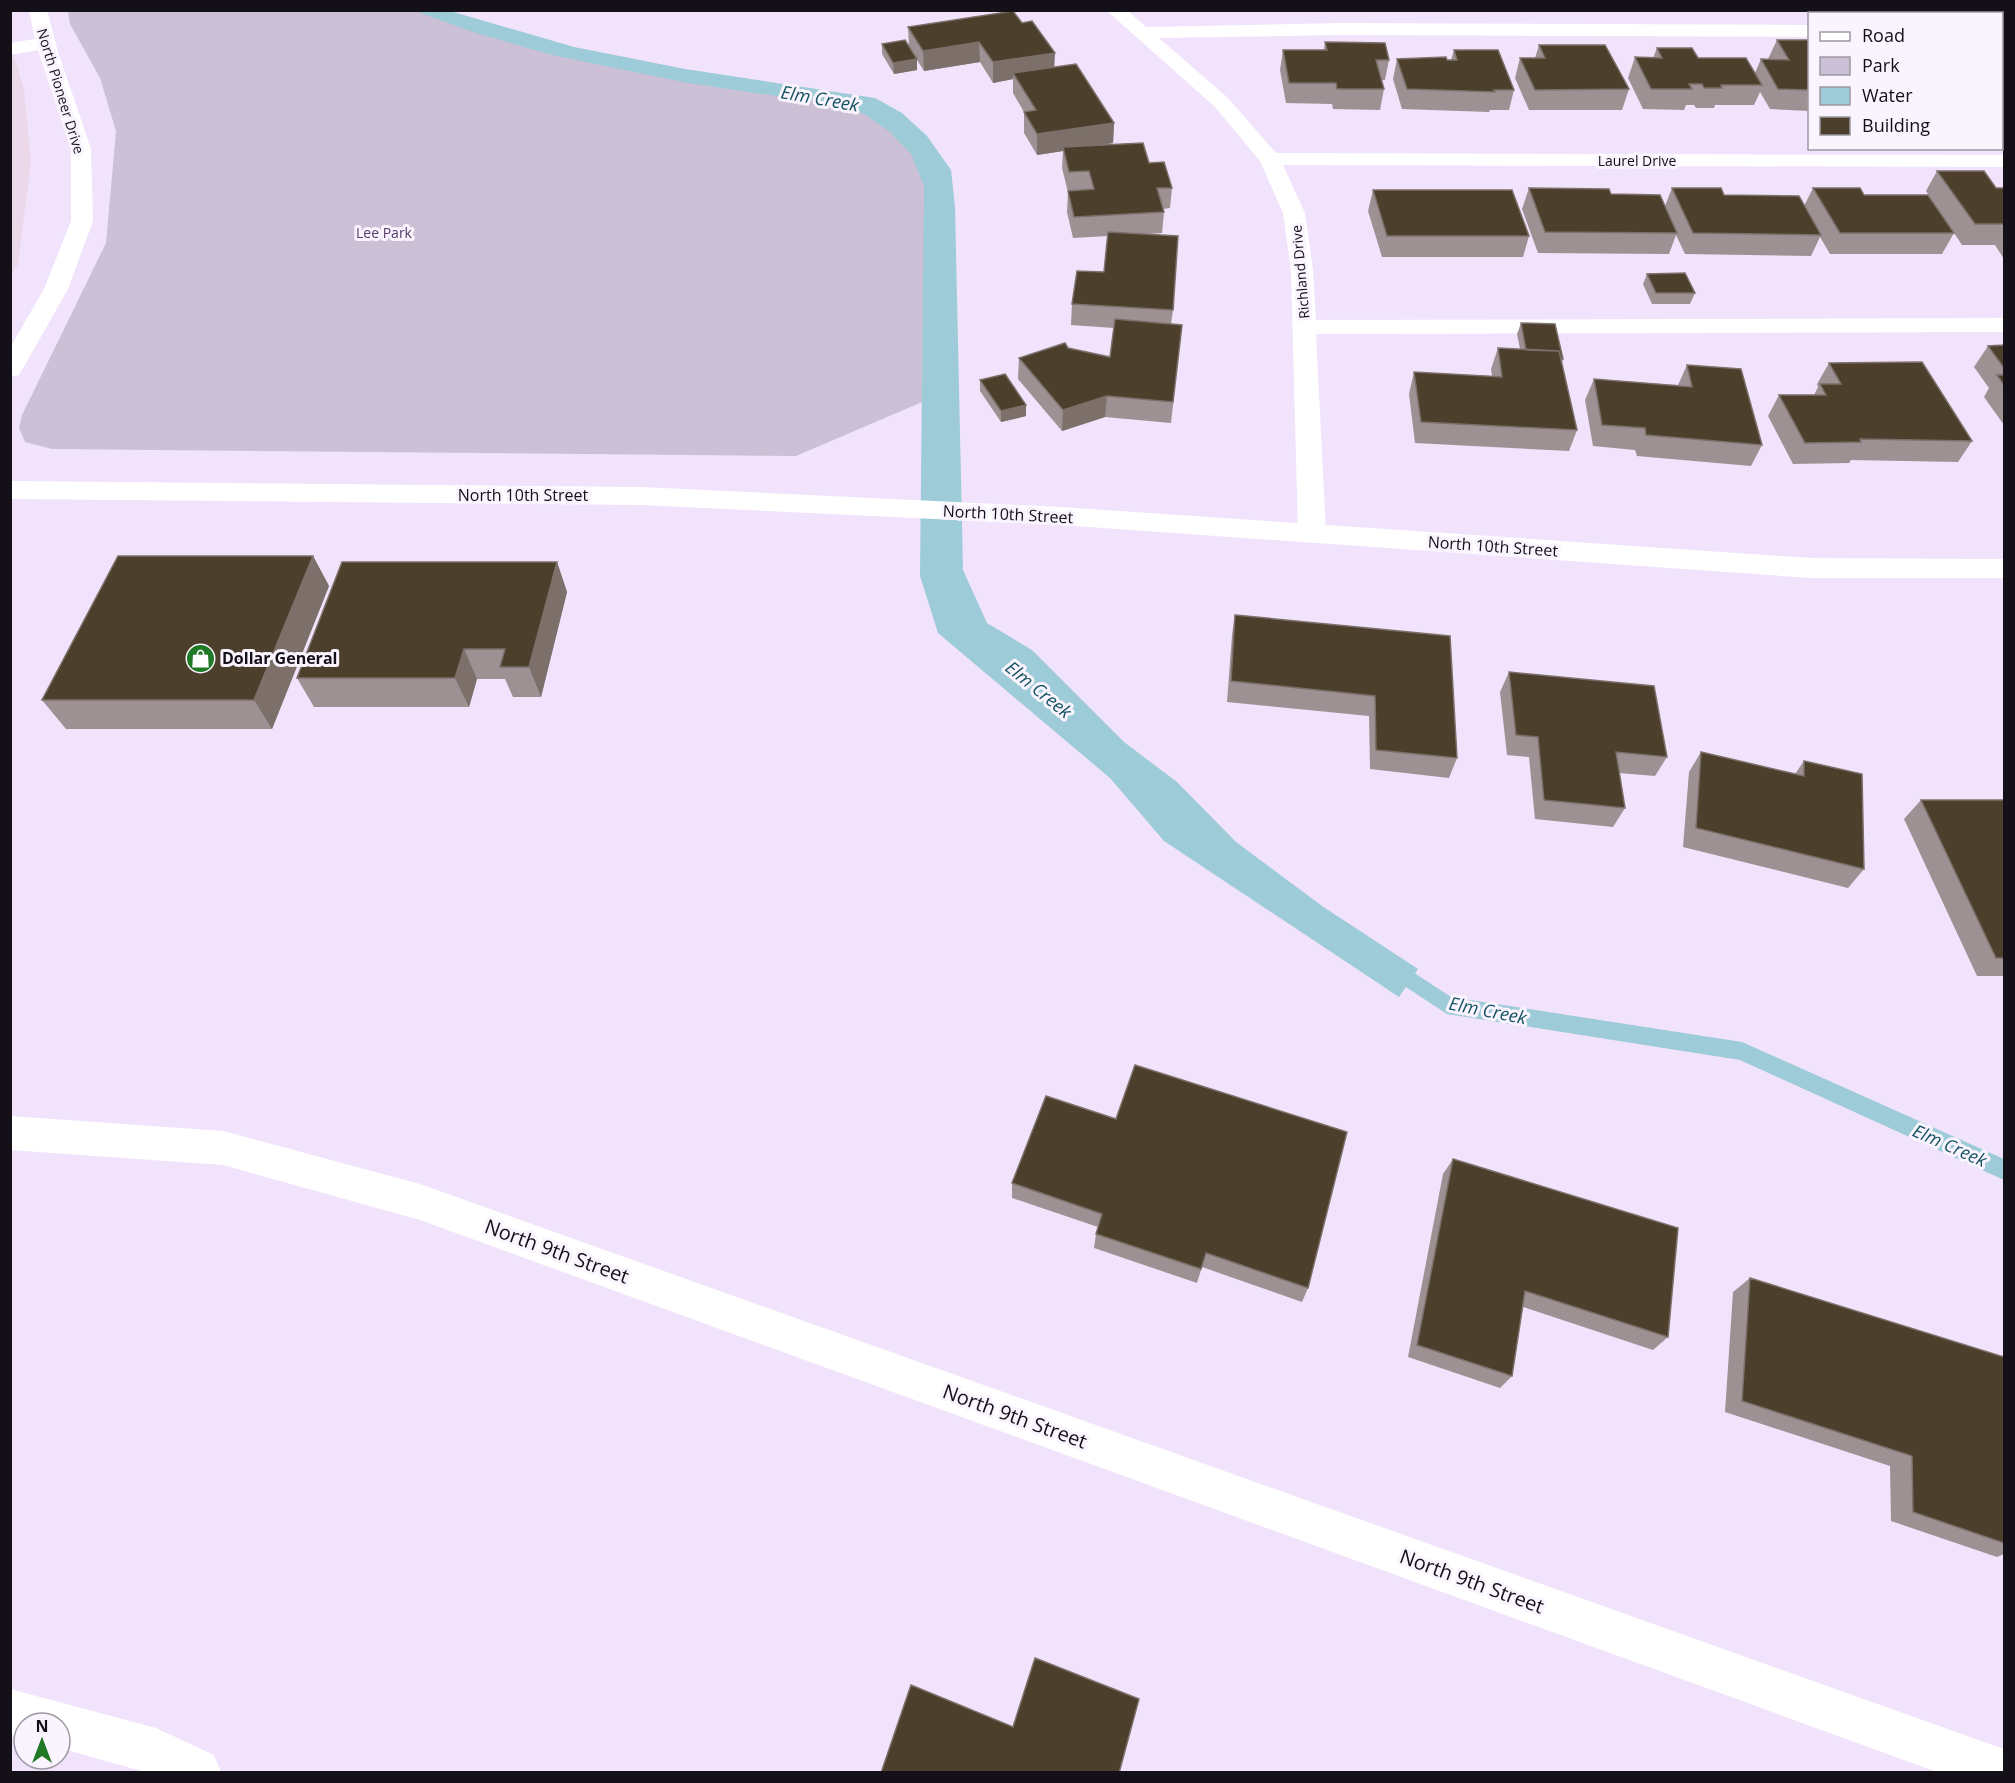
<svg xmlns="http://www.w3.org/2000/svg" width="2015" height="1783" viewBox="0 0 2015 1783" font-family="'Open Sans',sans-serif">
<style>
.education{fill:#ebd8e9}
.green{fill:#ccc0d6}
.water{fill:#9dcbd8}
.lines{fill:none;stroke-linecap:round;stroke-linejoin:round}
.stream{fill:#9dcbd8;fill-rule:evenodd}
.minor{fill:#fff;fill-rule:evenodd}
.major{fill:#fff;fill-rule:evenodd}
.wall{fill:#9e9194}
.shaded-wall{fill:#7d706a}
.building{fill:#4c3f2c;stroke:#7d706a;stroke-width:1.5}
.labels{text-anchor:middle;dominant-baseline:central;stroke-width:6;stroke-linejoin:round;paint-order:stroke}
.far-street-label{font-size:14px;fill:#141018;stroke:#f9f4fd}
.far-park-label{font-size:14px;fill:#563a69;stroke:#f9f4fd}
.street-label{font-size:16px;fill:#141018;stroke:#f9f4fd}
.poi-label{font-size:16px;font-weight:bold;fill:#141018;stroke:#f9f4fd;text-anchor:start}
.water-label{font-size:18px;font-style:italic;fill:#155463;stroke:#f9f4fd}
.near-street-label{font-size:20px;fill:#141018;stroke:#f9f4fd}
</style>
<rect width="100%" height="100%" fill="#f0e3fb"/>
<path class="education" d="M 10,42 L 24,89 L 31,162 L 18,264 L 11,276 Z"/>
<path class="green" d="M 68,11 L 422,11 L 503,38 L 846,104 L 878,114 L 916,153 L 927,174 L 927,400 L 796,456 L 52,449 L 25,442 L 19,428 L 22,415 L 106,243 L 116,131 L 100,78 L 70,24 Z"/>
<path class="water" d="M 415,11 L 450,11 L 574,47 L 685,69 L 875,98 L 902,113 L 927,136 L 951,170 L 955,207 L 963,570 L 987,623 L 1032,650 L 1124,742 L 1177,782 L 1236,842 L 1322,906 L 1418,969 L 1399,997 L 1164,841 L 1110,778 L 938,633 L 920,576 L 924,186 L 911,154 L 890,132 L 864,114 L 838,105 L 688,83 L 552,55 L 476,33 Z"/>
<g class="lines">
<path class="stream" d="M 1390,957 L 1451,997 L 1742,1042 L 2004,1159 L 2004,1180 L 1740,1060 L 1447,1014 L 1383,972 L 1380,966 L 1383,960 Z"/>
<path class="minor" d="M 29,10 L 47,10 L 58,52 L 91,149 L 93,221 L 68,289 L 22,370 L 19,375 L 10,377 L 10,348 L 44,289 L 71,221 L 71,149 L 38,50 L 10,55 L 10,43 L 35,39 Z
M 1106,10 L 1127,10 L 1146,27 L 1341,23 L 1810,25 L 1810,37 L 1341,35 L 1159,38 L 1228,98 L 1276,153 L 2004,155 L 2004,167 L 1283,165 L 1305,213 L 1313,270 L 1316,320 L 2004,318 L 2004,332 L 1316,334 L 1326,533 L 1322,539 L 1312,542 L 1302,539 L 1298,533 L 1291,270 L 1283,213 L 1260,161 L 1214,106 Z
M 2002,25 L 2004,25 L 2004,37 L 2002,37 Z
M 10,1116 L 223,1131 L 420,1184 L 2001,1748 L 2004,1750 L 2004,1772 L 1937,1772 L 420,1220 L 223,1165 L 10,1150 Z
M 10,1689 L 156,1728 L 214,1755 L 221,1772 L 145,1772 L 60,1748 L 60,1723 L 24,1723 L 24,1739 L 10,1735 Z"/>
<path class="major" d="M 10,481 L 641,487 L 1061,507 L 1811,558 L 2004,559 L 2004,578 L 1811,578 L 1061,525 L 641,505 L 10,499 Z"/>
</g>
<path class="wall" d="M 1013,11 L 1054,67 L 1114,123 L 1113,143 L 1102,145 L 1149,163 L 1172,188 L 1170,208 L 1163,209 L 1164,212 L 1162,233 L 1147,234 L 1173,310 L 1171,324 L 1182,325 L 1171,423 L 1105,417 L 1062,431 L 1018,379 L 1019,358 L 1068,348 L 1110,357 L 1114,328 L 1071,325 L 1072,304 L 1104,272 L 1108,236 L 1073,238 L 1067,212 L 1068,192 L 1062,168 L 1063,151 L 1037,155 L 1024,133 L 1024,112 L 1013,93 L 1013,79 L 993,83 L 980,62 L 924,71 L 917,60 L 917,70 L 894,74 L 882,54 L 882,44 L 909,47 L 908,27 Z
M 1777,40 L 1809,40 L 1809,111 L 1770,109 L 1760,92 L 1754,105 L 1715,105 L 1714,108 L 1696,108 L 1694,105 L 1686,105 L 1684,110 L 1643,109 L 1628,78 L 1635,57 L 1653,58 L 1657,48 L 1755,73 L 1761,59 L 1768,59 Z
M 1325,42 L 1389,60 L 1385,80 L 1382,80 L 1384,89 L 1380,110 L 1333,109 L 1332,104 L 1286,103 L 1280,70 L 1283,50 L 1324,50 Z
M 1539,45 L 1629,89 L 1622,110 L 1529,110 L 1515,78 L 1520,58 L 1535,58 Z
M 1454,50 L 1514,90 L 1509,110 L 1490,110 L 1489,112 L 1402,109 L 1393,79 L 1397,59 L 1451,60 Z
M 2002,60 L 2004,60 L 2004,98 L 2001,94 Z
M 1937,171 L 1996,188 L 2004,188 L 2004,259 L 1995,245 L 1962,245 L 1926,191 Z
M 1529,188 L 1611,194 L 1665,206 L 1672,188 L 1804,206 L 1813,188 L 1864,195 L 1954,233 L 1942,254 L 1830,254 L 1820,237 L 1811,256 L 1685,254 L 1676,235 L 1669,254 L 1538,253 L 1522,209 Z
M 1373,190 L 1529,236 L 1523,257 L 1382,257 L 1368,211 Z
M 1647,274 L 1695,293 L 1690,304 L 1652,304 L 1643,284 Z
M 1521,323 L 1563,359 L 1562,363 L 1577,430 L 1569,451 L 1415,443 L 1409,394 L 1414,372 L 1492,376 L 1491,369 L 1498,348 L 1520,349 L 1517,334 Z
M 2004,345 L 2004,425 L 1984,397 L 1989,388 L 1974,367 L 1988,346 Z
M 1829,363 L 1972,441 L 1958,462 L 1851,460 L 1849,463 L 1793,464 L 1768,416 L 1779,395 L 1814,395 L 1818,387 L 1817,384 Z
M 1687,365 L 1762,445 L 1751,466 L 1637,456 L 1635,450 L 1593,446 L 1585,400 L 1594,379 L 1678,385 Z
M 980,380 L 1026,416 L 1001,422 L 980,391 Z
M 313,556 L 329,586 L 272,729 L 66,729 L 42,700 Z
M 557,562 L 567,592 L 541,697 L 513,697 L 505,679 L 477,679 L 469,707 L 314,707 L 297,678 Z
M 1235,615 L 1450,636 L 1457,758 L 1449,778 L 1370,769 L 1369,716 L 1227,702 L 1232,635 Z
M 1509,672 L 1667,757 L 1655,776 L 1619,773 L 1625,808 L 1613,827 L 1535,819 L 1529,757 L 1507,755 L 1500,692 Z
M 1701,752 L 1795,774 L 1804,761 L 1864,869 L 1848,888 L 1683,847 L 1689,772 Z
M 1921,800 L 2004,800 L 2004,976 L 1977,976 L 1904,819 Z
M 1046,1096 L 1308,1288 L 1302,1302 L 1202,1267 L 1197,1283 L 1094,1248 L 1096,1234 L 1098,1227 L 1012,1198 L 1012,1183 Z
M 1453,1159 L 1668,1337 L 1653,1350 L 1523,1307 L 1512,1376 L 1500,1388 L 1408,1357 L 1443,1174 Z
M 1750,1278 L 2004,1357 L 2004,1554 L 1997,1557 L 1891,1521 L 1890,1466 L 1725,1412 L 1733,1292 Z"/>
<path class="shaded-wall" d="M 979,42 L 980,62 L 924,71 L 923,51 Z
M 1055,53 L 1054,73 L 1013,73 L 1013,79 L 993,83 L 993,62 Z
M 917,59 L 917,70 L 894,74 L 893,63 Z
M 1114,123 L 1113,143 L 1064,151 L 1063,147 L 1063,151 L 1037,155 L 1037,134 Z
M 1107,396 L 1105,417 L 1062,431 L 1063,410 Z
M 1026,405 L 1026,416 L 1001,422 L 1001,411 Z
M 313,556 L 329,586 L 272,729 L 254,700 Z
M 557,562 L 567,592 L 541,697 L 529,667 Z
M 464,649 L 477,679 L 469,707 L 455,678 Z"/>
<path class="building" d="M 1013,11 L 1022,23 L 1032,21 L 1055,53 L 993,62 L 979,42 L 923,51 L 908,27 Z
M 905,40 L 917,59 L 893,63 L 882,44 Z
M 1777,40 L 1809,40 L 1809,90 L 1778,89 L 1761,59 L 1789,60 Z
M 1325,42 L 1385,43 L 1389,60 L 1376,60 L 1384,89 L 1337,89 L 1336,83 L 1289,83 L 1283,50 L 1327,50 Z
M 1539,45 L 1605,45 L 1629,89 L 1535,90 L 1520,58 L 1545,58 Z
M 1657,48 L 1692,48 L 1698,58 L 1746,58 L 1762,85 L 1721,85 L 1722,88 L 1704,88 L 1702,84 L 1689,84 L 1692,89 L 1651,89 L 1635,57 L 1662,58 Z
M 1454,50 L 1498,50 L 1514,90 L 1494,90 L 1495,92 L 1407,89 L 1397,59 L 1446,57 L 1447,60 L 1457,60 Z
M 1076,64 L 1114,123 L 1037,134 L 1024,112 L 1036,110 L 1013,73 Z
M 1143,143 L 1149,163 L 1164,162 L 1172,188 L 1157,188 L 1164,212 L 1074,217 L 1068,191 L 1094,189 L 1089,171 L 1069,172 L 1063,147 Z
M 1937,171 L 1984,171 L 1996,188 L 2004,188 L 2004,224 L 1975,224 Z
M 1529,188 L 1609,189 L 1611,194 L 1660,195 L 1677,233 L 1545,232 Z
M 1672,188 L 1721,188 L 1724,195 L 1799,196 L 1821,235 L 1693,233 Z
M 1813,188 L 1860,188 L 1864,195 L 1928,195 L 1954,233 L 1840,233 Z
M 1373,190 L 1512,190 L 1529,236 L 1387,236 Z
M 1108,232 L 1178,236 L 1173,310 L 1072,304 L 1077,271 L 1104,272 Z
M 1685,273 L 1695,293 L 1656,293 L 1647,274 Z
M 1115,319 L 1182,325 L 1173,402 L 1107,396 L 1063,410 L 1019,358 L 1065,343 L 1068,348 L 1110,357 Z
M 1521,323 L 1555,324 L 1563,359 L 1561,359 L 1559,351 L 1526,350 Z
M 2004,345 L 2004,368 L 1988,346 Z
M 1498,348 L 1559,351 L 1577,430 L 1421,422 L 1414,372 L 1502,377 Z
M 1922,362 L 1972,441 L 1860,439 L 1861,442 L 1805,443 L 1779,395 L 1826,395 L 1820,384 L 1841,384 L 1829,363 Z
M 1687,365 L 1741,369 L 1762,445 L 1646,435 L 1645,428 L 1602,425 L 1594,379 L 1692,387 Z
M 1005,374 L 1026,405 L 1001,411 L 980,380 Z
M 1997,375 L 2004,375 L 2004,385 Z
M 118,556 L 313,556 L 254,700 L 42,700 Z
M 342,562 L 557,562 L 529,667 L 500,667 L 505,649 L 464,649 L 455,678 L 297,678 Z
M 1235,615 L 1450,636 L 1457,758 L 1376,750 L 1375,696 L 1231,681 Z
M 1509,672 L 1654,686 L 1667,757 L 1616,752 L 1625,808 L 1544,800 L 1538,737 L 1516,735 Z
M 1701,752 L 1804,776 L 1804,761 L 1862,774 L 1864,869 L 1696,828 Z
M 1921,800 L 2004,800 L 2004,958 L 1996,958 Z
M 1135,1065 L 1347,1132 L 1308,1288 L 1206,1253 L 1201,1269 L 1096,1234 L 1102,1214 L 1012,1183 L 1046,1096 L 1116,1119 Z
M 1453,1159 L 1678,1228 L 1668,1337 L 1525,1291 L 1512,1376 L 1417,1345 Z
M 1750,1278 L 2004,1357 L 2004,1543 L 1913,1512 L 1912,1456 L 1742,1401 Z
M 1035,1658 L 1139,1699 L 1119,1773 L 881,1773 L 911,1685 L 1013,1727 Z"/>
<defs>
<symbol id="shop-disc" viewBox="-11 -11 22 22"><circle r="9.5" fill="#207927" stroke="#f9f4fd"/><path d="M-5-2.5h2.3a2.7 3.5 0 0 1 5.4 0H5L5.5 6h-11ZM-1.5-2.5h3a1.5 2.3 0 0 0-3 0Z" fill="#fff"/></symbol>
</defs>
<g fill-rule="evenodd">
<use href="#shop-disc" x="184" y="642" width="33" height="33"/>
</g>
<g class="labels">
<g class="far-street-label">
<text transform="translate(61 91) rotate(73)">North Pioneer Drive</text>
<text x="1637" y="160">Laurel Drive</text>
<text transform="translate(1300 272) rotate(-95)">Richland Drive</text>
</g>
<g class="far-park-label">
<text x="384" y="232">Lee Park</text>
</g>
<g class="street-label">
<text x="523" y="495">North 10th Street</text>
<text transform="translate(1008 514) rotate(3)">North 10th Street</text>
<text transform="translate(1493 546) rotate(4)">North 10th Street</text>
</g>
<g class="poi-label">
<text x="222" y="658">Dollar General</text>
</g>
<g class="water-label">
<text transform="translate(820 98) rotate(10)">Elm Creek</text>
<text transform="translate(1039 689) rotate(39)">Elm Creek</text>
<text transform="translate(1488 1010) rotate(11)">Elm Creek</text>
<text transform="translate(1950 1145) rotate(24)">Elm Creek</text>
</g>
<g class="near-street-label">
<text transform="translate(557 1251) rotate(20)">North 9th Street</text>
<text transform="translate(1015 1416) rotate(20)">North 9th Street</text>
<text transform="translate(1472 1581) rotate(20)">North 9th Street</text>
</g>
</g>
<rect width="2015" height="1783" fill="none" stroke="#141018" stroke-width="24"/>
<rect x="1808" y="12" width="195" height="138" fill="#f9f4fd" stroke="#9d99a1" stroke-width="1.5"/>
<rect x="1820" y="32" width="30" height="9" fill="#ffffff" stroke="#9d99a1" stroke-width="1.5"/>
<text x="1862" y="42" font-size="18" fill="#141018">Road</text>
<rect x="1820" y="57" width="30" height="18" fill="#ccc0d6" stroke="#9d99a1" stroke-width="1.5"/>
<text x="1862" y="72" font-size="18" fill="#141018">Park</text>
<rect x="1820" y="87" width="30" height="18" fill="#9dcbd8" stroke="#9d99a1" stroke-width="1.5"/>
<text x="1862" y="102" font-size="18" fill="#141018">Water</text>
<rect x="1820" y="117" width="30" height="18" fill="#4c3f2c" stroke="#9d99a1" stroke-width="1.5"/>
<text x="1862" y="132" font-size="18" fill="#141018">Building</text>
<g transform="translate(42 1741)"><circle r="28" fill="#f9f4fd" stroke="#9d99a1" stroke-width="1.5"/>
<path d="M0-4.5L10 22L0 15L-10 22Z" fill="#207927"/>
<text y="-9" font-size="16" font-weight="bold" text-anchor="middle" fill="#141018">N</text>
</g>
</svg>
